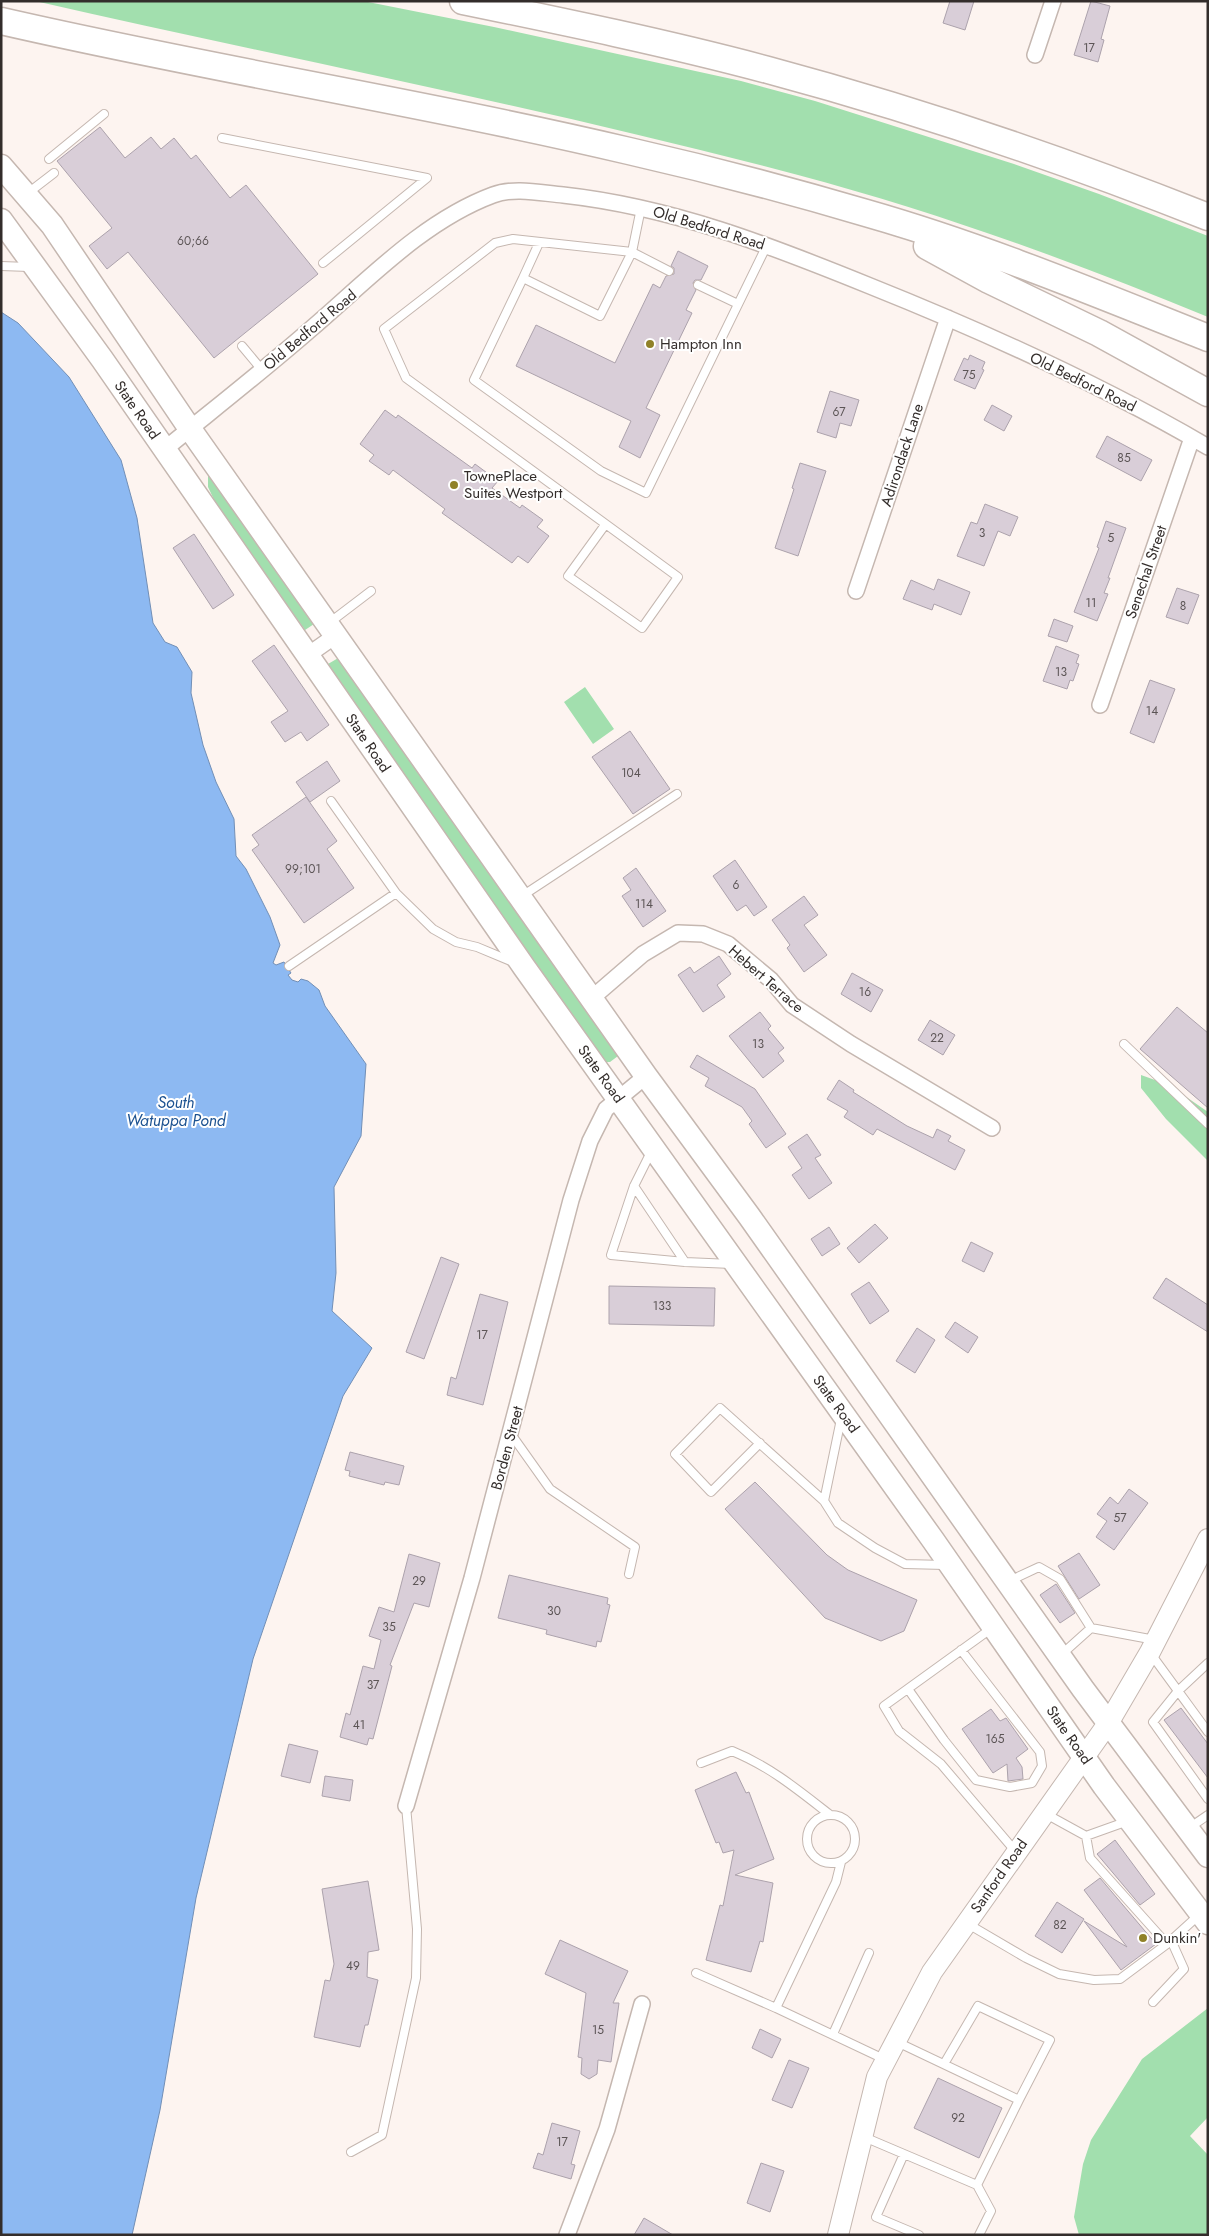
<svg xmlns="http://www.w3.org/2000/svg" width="1209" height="2236" viewBox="0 0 1209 2236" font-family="Jost,sans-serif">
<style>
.green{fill:#a2dfae}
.water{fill:#8db9f2;stroke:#728fb6}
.building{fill:#d9ced8;stroke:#aca2ac}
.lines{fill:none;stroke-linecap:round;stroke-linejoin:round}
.lane-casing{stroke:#c5b7b0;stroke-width:10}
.street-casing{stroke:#c5b7b0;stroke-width:18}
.secondary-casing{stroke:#c5b7b0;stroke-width:22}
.primary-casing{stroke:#c5b7b0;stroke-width:25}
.highway-casing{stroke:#c5b7b0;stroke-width:29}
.lane{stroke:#fff;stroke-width:8}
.street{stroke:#fff;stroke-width:15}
.secondary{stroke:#fff;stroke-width:20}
.primary{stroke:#fff;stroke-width:22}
.highway{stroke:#fff;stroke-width:26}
.poi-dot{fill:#908128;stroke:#fff;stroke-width:2}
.labels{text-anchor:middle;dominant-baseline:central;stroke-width:4;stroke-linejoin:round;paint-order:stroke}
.number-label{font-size:12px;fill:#5c5556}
.street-label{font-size:15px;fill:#332d2b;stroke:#fff}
.poi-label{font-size:15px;fill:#332d2b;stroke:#fff;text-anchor:start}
.water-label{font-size:16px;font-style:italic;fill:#1c5291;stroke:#fff}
</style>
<rect width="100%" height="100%" fill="#fdf4f0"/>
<path class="green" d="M 35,1 L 363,1 L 494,27 L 741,81 L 815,101 L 1014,164 L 1099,194 L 1208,236 L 1208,317 C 1075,262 937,212 798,175 C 546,108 289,59 35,1 Z
M 208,472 L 314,624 L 305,630 L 218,508 L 208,487 Z
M 340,657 L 618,1056 L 610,1062 L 606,1062 L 329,671 L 328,664 Z
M 585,687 L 614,729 L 593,744 L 564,702 Z
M 1141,1075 L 1169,1085 L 1208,1112 L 1208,1161 L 1166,1119 L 1141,1088 Z
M 1208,2008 L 1208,2117 L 1190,2136 L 1208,2155 L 1208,2235 L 1079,2235 L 1074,2217 L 1083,2164 L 1091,2140 L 1142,2059 Z"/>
<path class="water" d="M 1,312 L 18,323 L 69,377 L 121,460 L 137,518 L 153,623 L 165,642 L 177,647 L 192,672 L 191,693 L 203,745 L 216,782 L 234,819 L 236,856 L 246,869 L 270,917 L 280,945 L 273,963 L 276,965 L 284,962 L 291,973 L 288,975 L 292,980 L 298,982 L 301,979 L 308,981 L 319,990 L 325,1006 L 366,1064 L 361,1136 L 334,1187 L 336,1273 L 332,1311 L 372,1348 L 343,1396 L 253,1659 L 196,1898 L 160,2110 L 132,2235 L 1,2235 Z"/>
<path class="building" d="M 950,1 L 974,1 L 965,30 L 943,23 Z
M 1091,1 L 1110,6 L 1101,39 L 1104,40 L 1098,62 L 1074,55 Z
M 100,127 L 125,158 L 151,137 L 161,149 L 174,138 L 191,159 L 196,155 L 230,198 L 246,185 L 318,274 L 214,358 L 128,252 L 107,269 L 89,246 L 112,228 L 57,161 Z
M 678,251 L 708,266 L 701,280 L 695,280 L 693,283 L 696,290 L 686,310 L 692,313 L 646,408 L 660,415 L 640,458 L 619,447 L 631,421 L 516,366 L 536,325 L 615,363 L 653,284 L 660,288 L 666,276 L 674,274 L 674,268 L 671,266 Z
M 970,355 L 985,362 L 982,369 L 984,370 L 975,389 L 954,380 L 964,358 L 968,360 Z
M 830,391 L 859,400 L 851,426 L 840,423 L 836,438 L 817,432 Z
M 992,405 L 1012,416 L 1004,431 L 984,420 Z
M 385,410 L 396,418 L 398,415 L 472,468 L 475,464 L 498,481 L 492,488 L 520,508 L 522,505 L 543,520 L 537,527 L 549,536 L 528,563 L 518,556 L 512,563 L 442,513 L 445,509 L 393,470 L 389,475 L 369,461 L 374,455 L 360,444 Z
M 1107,436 L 1152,460 L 1141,481 L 1096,457 Z
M 800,463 L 826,471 L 798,556 L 775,548 L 794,489 L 792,488 Z
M 985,504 L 1018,517 L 1010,536 L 998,531 L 984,566 L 957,556 L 971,522 L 977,524 Z
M 1106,521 L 1126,528 L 1108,578 L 1110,578 L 1104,593 L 1108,594 L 1097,621 L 1074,612 L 1099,548 L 1097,547 Z
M 194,534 L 234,595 L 213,609 L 173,548 Z
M 938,579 L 970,592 L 961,615 L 934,604 L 932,610 L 903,599 L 911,580 L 934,590 Z
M 1177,588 L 1199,595 L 1188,624 L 1166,617 Z
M 1054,619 L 1073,626 L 1067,642 L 1048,636 Z
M 274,645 L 329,725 L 307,741 L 301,732 L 285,742 L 271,722 L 288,711 L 252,661 Z
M 1056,646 L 1079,655 L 1076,663 L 1079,664 L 1073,681 L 1070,680 L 1067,689 L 1043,681 Z
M 1150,680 L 1175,689 L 1154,743 L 1130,733 Z
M 630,731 L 670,789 L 633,814 L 592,757 Z
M 327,761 L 340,781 L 310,802 L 296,782 Z
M 306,797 L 337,841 L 327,849 L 354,888 L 304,923 L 252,850 L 259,845 L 252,835 Z
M 735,860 L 767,907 L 754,916 L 746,905 L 737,911 L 713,876 Z
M 636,868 L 666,911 L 643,927 L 622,896 L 631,890 L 623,878 Z
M 804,896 L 818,915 L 804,925 L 827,955 L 804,972 L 787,948 L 790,945 L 772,920 Z
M 719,956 L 731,974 L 717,985 L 725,997 L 703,1012 L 678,975 L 690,967 L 694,973 Z
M 852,973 L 883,990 L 871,1012 L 841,994 Z
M 1177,1007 L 1208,1033 L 1208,1108 L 1140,1049 Z
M 760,1012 L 771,1026 L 768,1029 L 784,1048 L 778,1053 L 784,1061 L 763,1078 L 729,1036 Z
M 930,1020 L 955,1035 L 943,1055 L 918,1040 Z
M 697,1055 L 755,1089 L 786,1134 L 766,1148 L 749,1124 L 752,1121 L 742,1107 L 705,1086 L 709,1078 L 690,1067 Z
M 839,1080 L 854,1090 L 853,1092 L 907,1126 L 933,1138 L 937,1129 L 951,1136 L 948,1141 L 965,1150 L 955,1170 L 877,1129 L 873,1135 L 844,1117 L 848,1111 L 827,1099 Z
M 807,1134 L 821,1155 L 815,1158 L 832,1183 L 809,1199 L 792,1175 L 802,1168 L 788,1147 Z
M 875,1224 L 888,1238 L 859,1263 L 847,1248 Z
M 829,1227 L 840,1244 L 822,1256 L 811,1239 Z
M 971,1242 L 993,1253 L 984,1272 L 962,1261 Z
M 441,1257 L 459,1264 L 424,1359 L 406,1352 Z
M 1166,1278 L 1208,1305 L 1208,1332 L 1153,1298 Z
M 869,1282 L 889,1311 L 870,1324 L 851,1294 Z
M 609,1286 L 715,1288 L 714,1326 L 609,1324 Z
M 480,1294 L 508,1302 L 483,1405 L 447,1395 L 451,1377 L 456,1379 Z
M 955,1322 L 978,1337 L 968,1353 L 945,1337 Z
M 917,1328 L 935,1340 L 915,1373 L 896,1361 Z
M 350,1452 L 404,1466 L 399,1485 L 385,1482 L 384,1485 L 349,1476 L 350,1471 L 345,1470 Z
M 755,1482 L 827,1555 L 848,1570 L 917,1600 L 904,1631 L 881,1641 L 825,1618 L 725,1509 Z
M 1129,1489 L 1148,1503 L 1114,1550 L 1096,1537 L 1107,1521 L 1097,1514 L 1110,1497 L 1118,1504 Z
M 1079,1553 L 1100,1585 L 1079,1599 L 1058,1566 Z
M 409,1554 L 440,1563 L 429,1607 L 414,1603 L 390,1665 L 392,1666 L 373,1739 L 369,1738 L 367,1745 L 340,1737 L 346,1713 L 350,1715 L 363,1666 L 374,1669 L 381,1640 L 369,1636 L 379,1607 L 394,1612 Z
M 509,1575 L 608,1598 L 607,1604 L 610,1605 L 601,1642 L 597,1641 L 596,1647 L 546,1634 L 547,1630 L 498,1618 Z
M 1056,1584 L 1075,1613 L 1060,1623 L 1040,1595 Z
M 1181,1708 L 1208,1744 L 1208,1778 L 1164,1720 Z
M 991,1709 L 1000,1721 L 1006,1718 L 1028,1749 L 1016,1758 L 1022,1767 L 1023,1779 L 1008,1781 L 1007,1764 L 993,1773 L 962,1729 Z
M 289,1744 L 318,1751 L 310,1783 L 281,1776 Z
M 736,1772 L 746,1793 L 749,1792 L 774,1859 L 735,1875 L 773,1883 L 763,1942 L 760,1941 L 751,1972 L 706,1960 L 720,1905 L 723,1906 L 734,1850 L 723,1853 L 719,1842 L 716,1843 L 695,1790 Z
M 325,1776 L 353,1780 L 350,1801 L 322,1796 Z
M 1115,1840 L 1155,1894 L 1140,1905 L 1097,1854 Z
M 1100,1878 L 1156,1944 L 1121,1970 L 1084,1921 L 1127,1947 L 1084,1890 Z
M 368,1881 L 379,1950 L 368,1952 L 367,1977 L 378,1980 L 368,2025 L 365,2025 L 360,2047 L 314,2037 L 325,1980 L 330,1981 L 334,1964 L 322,1889 Z
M 1057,1902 L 1084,1919 L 1062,1953 L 1035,1936 Z
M 560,1940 L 628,1971 L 613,2003 L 619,2003 L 611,2062 L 598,2060 L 597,2074 L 589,2079 L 581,2074 L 582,2058 L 578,2057 L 586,1993 L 545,1974 Z
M 760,2029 L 781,2039 L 772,2058 L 752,2048 Z
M 789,2060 L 809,2068 L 792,2108 L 772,2100 Z
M 938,2078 L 1002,2108 L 979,2158 L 914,2128 Z
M 552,2123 L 580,2131 L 571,2164 L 575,2165 L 571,2179 L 533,2168 L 538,2153 L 543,2155 Z
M 761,2163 L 784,2171 L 770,2212 L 747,2203 Z
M 644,2218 L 673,2235 L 634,2235 Z"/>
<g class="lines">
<defs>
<path id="lane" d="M 222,138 L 427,178 L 323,263
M 49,159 L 104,114
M 28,193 L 54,173
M 1,266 L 29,267
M 669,271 L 632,252 L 600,316 L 523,278 L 474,380 L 601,471 L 646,493 L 767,245
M 523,278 L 539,243
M 698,285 L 738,304
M 242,346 L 262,370
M 605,525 L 568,576 L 642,628 L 678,577 L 406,378 L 384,329 L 495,243 L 513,239 L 632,252 L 641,208
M 329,623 L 371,591
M 331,801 L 396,893 L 433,929 L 456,942 L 477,947 L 513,962
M 522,896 L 677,794
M 289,966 L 396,893
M 1124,1044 L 1208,1124
M 652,1150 L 634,1186 L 611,1255 L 685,1262 L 732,1264
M 634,1186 L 685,1262
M 511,1434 L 550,1489 L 635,1547 L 629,1574
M 760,1443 L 711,1492 L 675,1454 L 720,1408 L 824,1501 L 838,1523 L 875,1548 L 905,1564 L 945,1565
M 824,1501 L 841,1419
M 1009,1581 L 1039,1567 L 1060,1579 L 1091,1628 L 1062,1654
M 992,1628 L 884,1706 L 899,1731 L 941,1764 L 1016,1852
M 1091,1628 L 1155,1640
M 1151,1654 L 1208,1732
M 1208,1663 L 1178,1691 L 1153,1722 L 1208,1799
M 908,1689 L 944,1740 L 976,1780 L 1010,1787 L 1032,1783 L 1042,1766 L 1040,1752 L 961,1650
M 701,1763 L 732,1751 C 769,1766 797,1789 829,1814
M 1046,1814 L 1086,1836 L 1128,1821
M807 1839a24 24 0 1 1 48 0a24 24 0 1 1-48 0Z
M 1189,1828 L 1208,1815
M 1086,1836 L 1090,1858 L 1167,1944 L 1199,1915
M 841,1862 L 836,1882 L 776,2008 L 886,2060
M 968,1924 L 1026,1958 L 1059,1974 L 1094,1980 L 1120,1979 L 1167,1944
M 696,1973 L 776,2008
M 1153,2002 L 1184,1969 L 1171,1940
M 833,2034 L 869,1953
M 897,2042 L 1019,2100 L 1050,2040 L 978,2006 L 944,2064
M 864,2137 L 977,2185 L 1019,2100
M 351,2152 L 382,2135 L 416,1978 L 417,1929 L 406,1806
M 904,2154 L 876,2217 L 919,2235
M 977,2185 L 991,2211 L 979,2235"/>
<path id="street" d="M 1035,55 L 1053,1
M 165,449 C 214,409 264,370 312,328 C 367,281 423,221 493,195 C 514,187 541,193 563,195 C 672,207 769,245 870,286 C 985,332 1100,384 1208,447
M 856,591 L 948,318
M 308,655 L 335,636
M 1100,705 L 1192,438
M 592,998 L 643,954 L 678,933 L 703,934 L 728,944 L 771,980 L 792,1005 L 851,1044 L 992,1128
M 406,1806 L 472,1578 L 571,1200 L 590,1141 L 606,1109 L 646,1076
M 567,2235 L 607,2129 L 642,2004"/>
<path id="secondary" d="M 838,2235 L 877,2077 L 932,1972 L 1109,1722 L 1150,1652 L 1208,1539"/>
<path id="primary" d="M 1,166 L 52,225 L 190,429 L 646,1076 L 749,1216 L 1083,1689 L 1208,1856
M 1,220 L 102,359 L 524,967 L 933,1540 L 1104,1786 L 1208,1923"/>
<path id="highway" d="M 463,1 C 565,22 667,43 768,70 C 917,110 1064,160 1208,217
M 1,21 C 209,69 421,102 629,151 C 708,169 788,190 866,213 C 982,246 1095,293 1208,338
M 927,246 L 989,280 L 1099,333 L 1208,393"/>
</defs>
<use href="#lane" class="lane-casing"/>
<use href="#street" class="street-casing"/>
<use href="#secondary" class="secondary-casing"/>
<use href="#primary" class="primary-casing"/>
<use href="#highway" class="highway-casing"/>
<use href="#lane" class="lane"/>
<use href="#street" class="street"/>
<use href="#secondary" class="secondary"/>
<use href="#primary" class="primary"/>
<use href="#highway" class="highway"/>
</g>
<g class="poi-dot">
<circle cx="650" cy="344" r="5"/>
<circle cx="454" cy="485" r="5"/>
<circle cx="1143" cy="1938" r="5"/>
</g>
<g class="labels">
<g class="number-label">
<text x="1089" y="48">17</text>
<text x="193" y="241">60;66</text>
<text x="969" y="375">75</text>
<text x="839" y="412">67</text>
<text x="1124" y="458">85</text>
<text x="982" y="533">3</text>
<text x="1111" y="538">5</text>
<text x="1091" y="603">11</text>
<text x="1183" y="606">8</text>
<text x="1061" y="672">13</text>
<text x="1152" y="711">14</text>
<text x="631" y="773">104</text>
<text x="303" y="869">99;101</text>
<text x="736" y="885">6</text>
<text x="644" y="904">114</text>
<text x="865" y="992">16</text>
<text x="937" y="1038">22</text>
<text x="758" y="1044">13</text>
<text x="662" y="1306">133</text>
<text x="482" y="1335">17</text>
<text x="1120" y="1518">57</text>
<text x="419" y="1581">29</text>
<text x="554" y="1611">30</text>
<text x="389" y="1627">35</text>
<text x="373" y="1685">37</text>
<text x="359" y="1725">41</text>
<text x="995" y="1739">165</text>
<text x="1060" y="1925">82</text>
<text x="353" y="1966">49</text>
<text x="598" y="2030">15</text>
<text x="958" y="2118">92</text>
<text x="562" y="2142">17</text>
</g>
<g class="street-label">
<text transform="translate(709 228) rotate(17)">Old Bedford Road</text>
<text transform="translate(310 330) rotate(-40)">Old Bedford Road</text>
<text transform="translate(1083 382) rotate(26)">Old Bedford Road</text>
<text transform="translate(137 410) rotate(55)">State Road</text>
<text transform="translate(902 455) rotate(-72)">Adirondack Lane</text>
<text transform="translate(1146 572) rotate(-71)">Senechal Street</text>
<text transform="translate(368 743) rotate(56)">State Road</text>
<text transform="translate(766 979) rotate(41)">Hebert Terrace</text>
<text transform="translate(601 1074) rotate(54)">State Road</text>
<text transform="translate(836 1404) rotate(54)">State Road</text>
<text transform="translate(507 1448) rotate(-75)">Borden Street</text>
<text transform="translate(1069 1735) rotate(55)">State Road</text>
<text transform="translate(999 1876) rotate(-55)">Sanford Road</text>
</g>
<g class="poi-label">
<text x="660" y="344">Hampton Inn</text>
<text x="464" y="476">TownePlace<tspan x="464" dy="17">Suites Westport</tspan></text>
<text x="1153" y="1938">Dunkin'</text>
</g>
<g class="water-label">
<text x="176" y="1102">South<tspan x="176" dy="18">Watuppa Pond</tspan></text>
</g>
</g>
<rect width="1209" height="2236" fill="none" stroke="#332d2b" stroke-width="5"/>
</svg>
